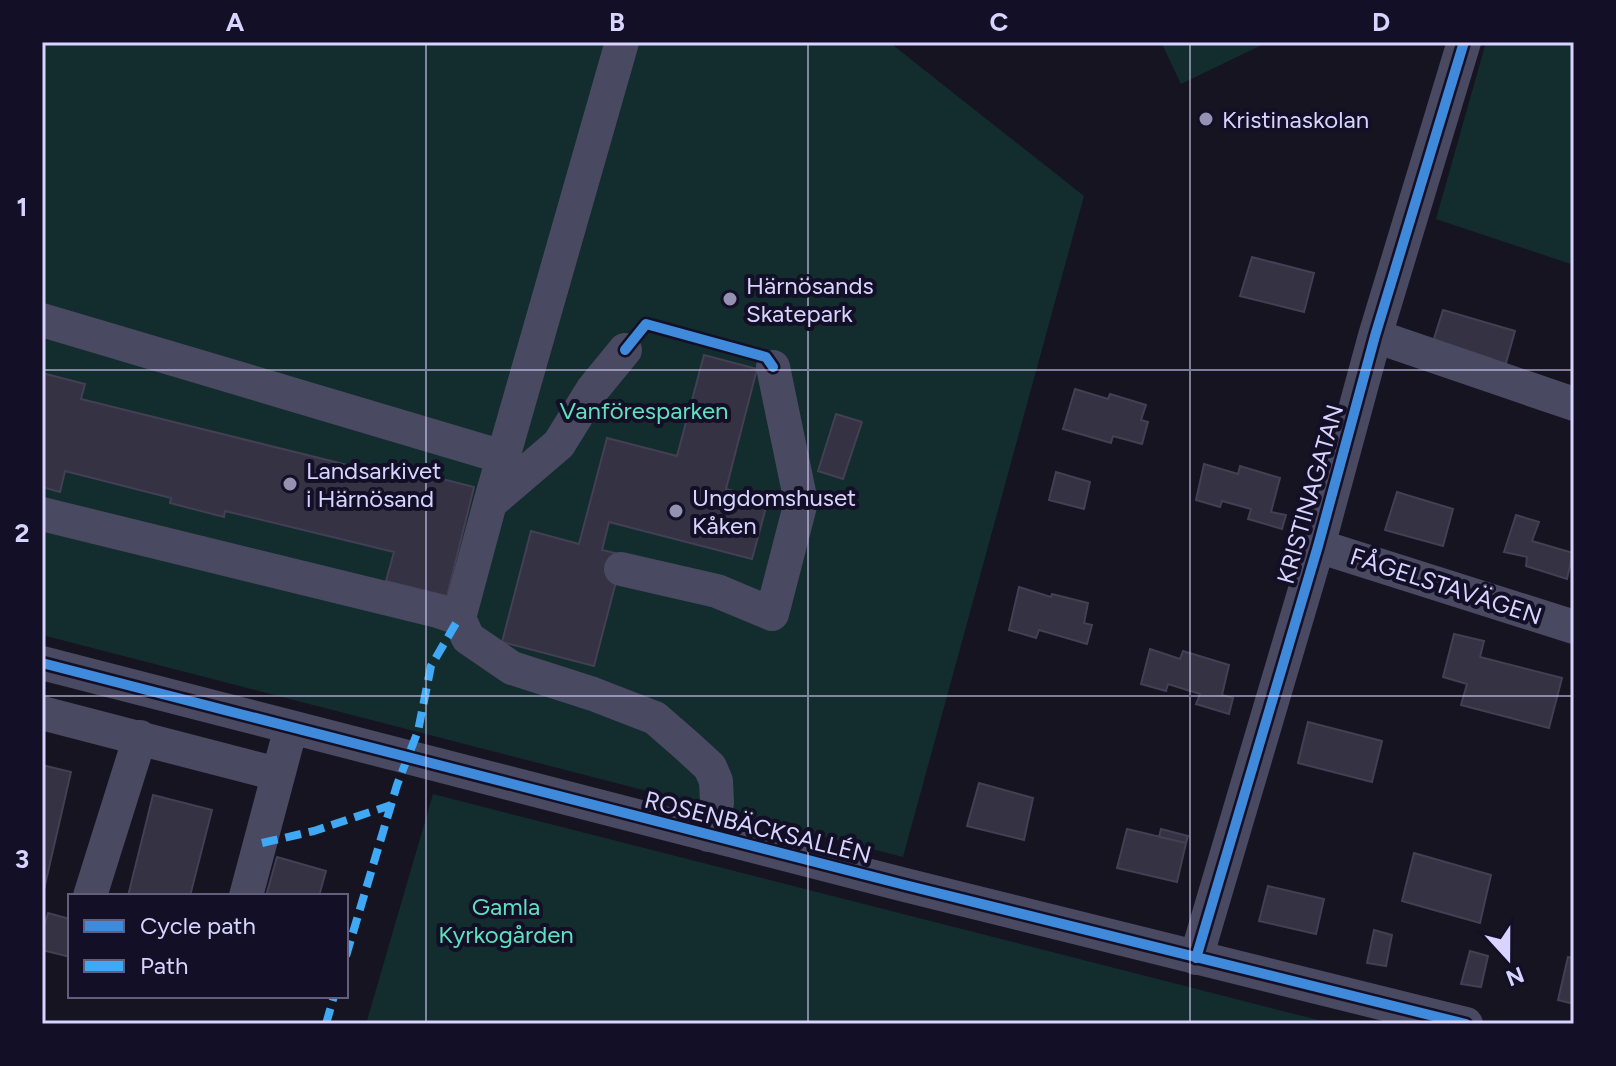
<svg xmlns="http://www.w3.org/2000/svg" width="1616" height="1066" viewBox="0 0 1616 1066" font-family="Figtree,sans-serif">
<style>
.green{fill:#132c2d}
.building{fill:#343243;stroke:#433f54;stroke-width:2}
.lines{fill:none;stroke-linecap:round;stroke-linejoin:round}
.minor{stroke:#4a4962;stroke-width:34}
.quiet{stroke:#3fa9f5;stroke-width:8;stroke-dasharray:16 8;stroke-linecap:butt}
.cycleway-casing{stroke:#130f26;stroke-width:15}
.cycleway{stroke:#408adc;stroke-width:10}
.grid{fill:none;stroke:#d9d4ff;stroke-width:2;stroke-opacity:0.55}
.poi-dot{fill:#9591b1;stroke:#130f26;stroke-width:3}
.labels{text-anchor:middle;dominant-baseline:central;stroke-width:8;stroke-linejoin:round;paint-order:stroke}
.poi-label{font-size:24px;fill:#d9d4ff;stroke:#130f26;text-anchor:start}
.park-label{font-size:24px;fill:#5fe0c0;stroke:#130f26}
.street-label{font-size:24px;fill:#d9d4ff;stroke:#130f26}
.neatline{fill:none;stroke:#d9d4ff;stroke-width:3}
.grid-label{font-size:26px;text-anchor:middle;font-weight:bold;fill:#d9d4ff}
</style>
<rect width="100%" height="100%" fill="#161421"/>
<path class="green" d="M 42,42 L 889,42 L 1084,196 L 903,857 L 42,635 Z
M 1161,42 L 1268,42 L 1181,84 Z
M 1486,42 L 1574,42 L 1574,265 L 1436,219 Z
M 433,794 L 1334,1024 L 366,1024 Z"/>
<path class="building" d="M 1252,257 L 1314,273 L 1304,312 L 1240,296 Z
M 1443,310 L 1515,331 L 1504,370 L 1431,348 Z
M 704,355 L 757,369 L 726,489 L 768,500 L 752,559 L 609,522 L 602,550 L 623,555 L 594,666 L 502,642 L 531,531 L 579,544 L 607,438 L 677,456 Z
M 42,373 L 85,384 L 81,399 L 412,481 L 414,472 L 474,487 L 447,596 L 386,581 L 394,552 L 225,511 L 224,517 L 170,503 L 171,498 L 65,471 L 60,492 L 42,487 Z
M 1075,389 L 1108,399 L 1110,394 L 1146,405 L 1141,420 L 1148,422 L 1142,444 L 1113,436 L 1111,443 L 1063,429 Z
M 836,414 L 862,422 L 843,479 L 818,471 Z
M 1204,464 L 1238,474 L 1240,466 L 1280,478 L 1271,512 L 1286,515 L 1282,529 L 1248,519 L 1251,509 L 1222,501 L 1220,507 L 1196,500 Z
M 1056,472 L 1090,482 L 1084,509 L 1049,500 Z
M 1397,492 L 1453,509 L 1443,546 L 1385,530 Z
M 1516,515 L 1539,522 L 1532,541 L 1573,553 L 1567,579 L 1526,566 L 1527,557 L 1504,552 Z
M 1019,587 L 1051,597 L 1052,594 L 1088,603 L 1084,623 L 1092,625 L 1087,644 L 1039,630 L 1036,638 L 1009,630 Z
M 1454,634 L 1484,641 L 1480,657 L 1562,678 L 1549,728 L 1461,705 L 1467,684 L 1443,677 Z
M 1150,649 L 1180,659 L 1183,651 L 1229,665 L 1222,695 L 1233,698 L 1229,714 L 1196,704 L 1200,694 L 1168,684 L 1166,691 L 1141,684 Z
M 1308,722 L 1382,741 L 1372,782 L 1298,763 Z
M 42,765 L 71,772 L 42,898 Z
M 979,783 L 1033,798 L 1024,840 L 967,826 Z
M 153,795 L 212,810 L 190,896 L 128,896 Z
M 1127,829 L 1186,843 L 1177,882 L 1117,868 Z
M 1161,829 L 1188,836 L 1186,843 L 1159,837 Z
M 1414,853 L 1491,875 L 1480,923 L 1402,901 Z
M 277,857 L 326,871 L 319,896 L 266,896 Z
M 1268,886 L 1324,899 L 1316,934 L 1259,921 Z
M 48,913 L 70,919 L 70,957 L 42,950 L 42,935 Z
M 1374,930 L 1392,935 L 1386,966 L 1367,963 Z
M 1470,951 L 1488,956 L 1481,987 L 1461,984 Z
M 1568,957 L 1574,958 L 1574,1004 L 1558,1000 Z"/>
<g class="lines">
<path class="minor" d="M 42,320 L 503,457
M 1375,336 L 1574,404
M 490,503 L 622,42
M 42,514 L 438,611 L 459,618 L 468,638 L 512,668 L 593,694 L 655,718 L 686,745 L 710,767 L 716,781 L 717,803 L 708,835
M 1318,546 L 1574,627
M 621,569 L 717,591 L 772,614 L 801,502 L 773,367
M 459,618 L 490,503 L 559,444 L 593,389 L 625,350
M 42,663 L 905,885 L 1466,1024
M 42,713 L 277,774
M 90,896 L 140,737
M 246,896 L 291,727
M 1196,958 L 1318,546 L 1375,336 L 1464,42"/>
<path class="quiet" d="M 262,843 L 314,831 L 391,805
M 346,956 L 397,785 L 418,731 L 431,666 L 459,618
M 326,1024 L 334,996"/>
<defs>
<path id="cycleway" d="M 625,350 L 646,324 L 766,357 L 773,367
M 42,663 L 905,885 L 1466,1024
M 1196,958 L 1318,546 L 1375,336 L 1464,42"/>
</defs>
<use href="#cycleway" class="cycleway-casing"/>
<use href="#cycleway" class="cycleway"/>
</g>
<path class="grid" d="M 426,42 L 426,1024M 808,42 L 808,1024M 1190,42 L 1190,1024M 42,370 L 1574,370M 42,696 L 1574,696"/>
<g class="poi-dot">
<circle cx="1206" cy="119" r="8"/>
<circle cx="730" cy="299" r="8"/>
<circle cx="290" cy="484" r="8"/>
<circle cx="676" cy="511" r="8"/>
</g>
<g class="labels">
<g class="poi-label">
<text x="1222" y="119">Kristinaskolan</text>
<text x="746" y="285">Härnösands<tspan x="746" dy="28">Skatepark</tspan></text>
<text x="306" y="470">Landsarkivet<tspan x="306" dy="28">i Härnösand</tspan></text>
<text x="692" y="497">Ungdomshuset<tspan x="692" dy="28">Kåken</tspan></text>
</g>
<g class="park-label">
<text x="644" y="410">Vanföresparken</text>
<text x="506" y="906">Gamla<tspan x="506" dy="28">Kyrkogården</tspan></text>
</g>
<g class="street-label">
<text transform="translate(1310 494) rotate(-74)">KRISTINAGATAN</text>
<text transform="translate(1446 586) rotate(18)">FÅGELSTAVÄGEN</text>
<text transform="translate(758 827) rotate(14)">ROSENBÄCKSALLÉN</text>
</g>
</g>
<rect width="1616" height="1066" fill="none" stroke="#130f26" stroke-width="88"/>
<rect x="68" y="894" width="280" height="104" fill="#130f26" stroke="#625e7d" stroke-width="2"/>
<rect x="84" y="920" width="40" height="12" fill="#408adc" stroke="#625e7d" stroke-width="2"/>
<text x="140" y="934" font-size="24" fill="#d9d4ff">Cycle path</text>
<rect x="84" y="960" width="40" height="12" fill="#3fa9f5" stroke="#625e7d" stroke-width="2"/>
<text x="140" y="974" font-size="24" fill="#d9d4ff">Path</text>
<g transform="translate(1508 958) rotate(159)" stroke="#130f26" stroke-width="6" paint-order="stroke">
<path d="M0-6L14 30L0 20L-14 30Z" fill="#d9d4ff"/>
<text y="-12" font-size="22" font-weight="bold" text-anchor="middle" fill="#d9d4ff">N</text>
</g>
<rect x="44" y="44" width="1528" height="978" class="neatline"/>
<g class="grid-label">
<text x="235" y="31">A</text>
<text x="617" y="31">B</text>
<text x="999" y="31">C</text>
<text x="1381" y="31">D</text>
<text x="22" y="216">1</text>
<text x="22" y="542">2</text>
<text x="22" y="868">3</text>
</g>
</svg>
